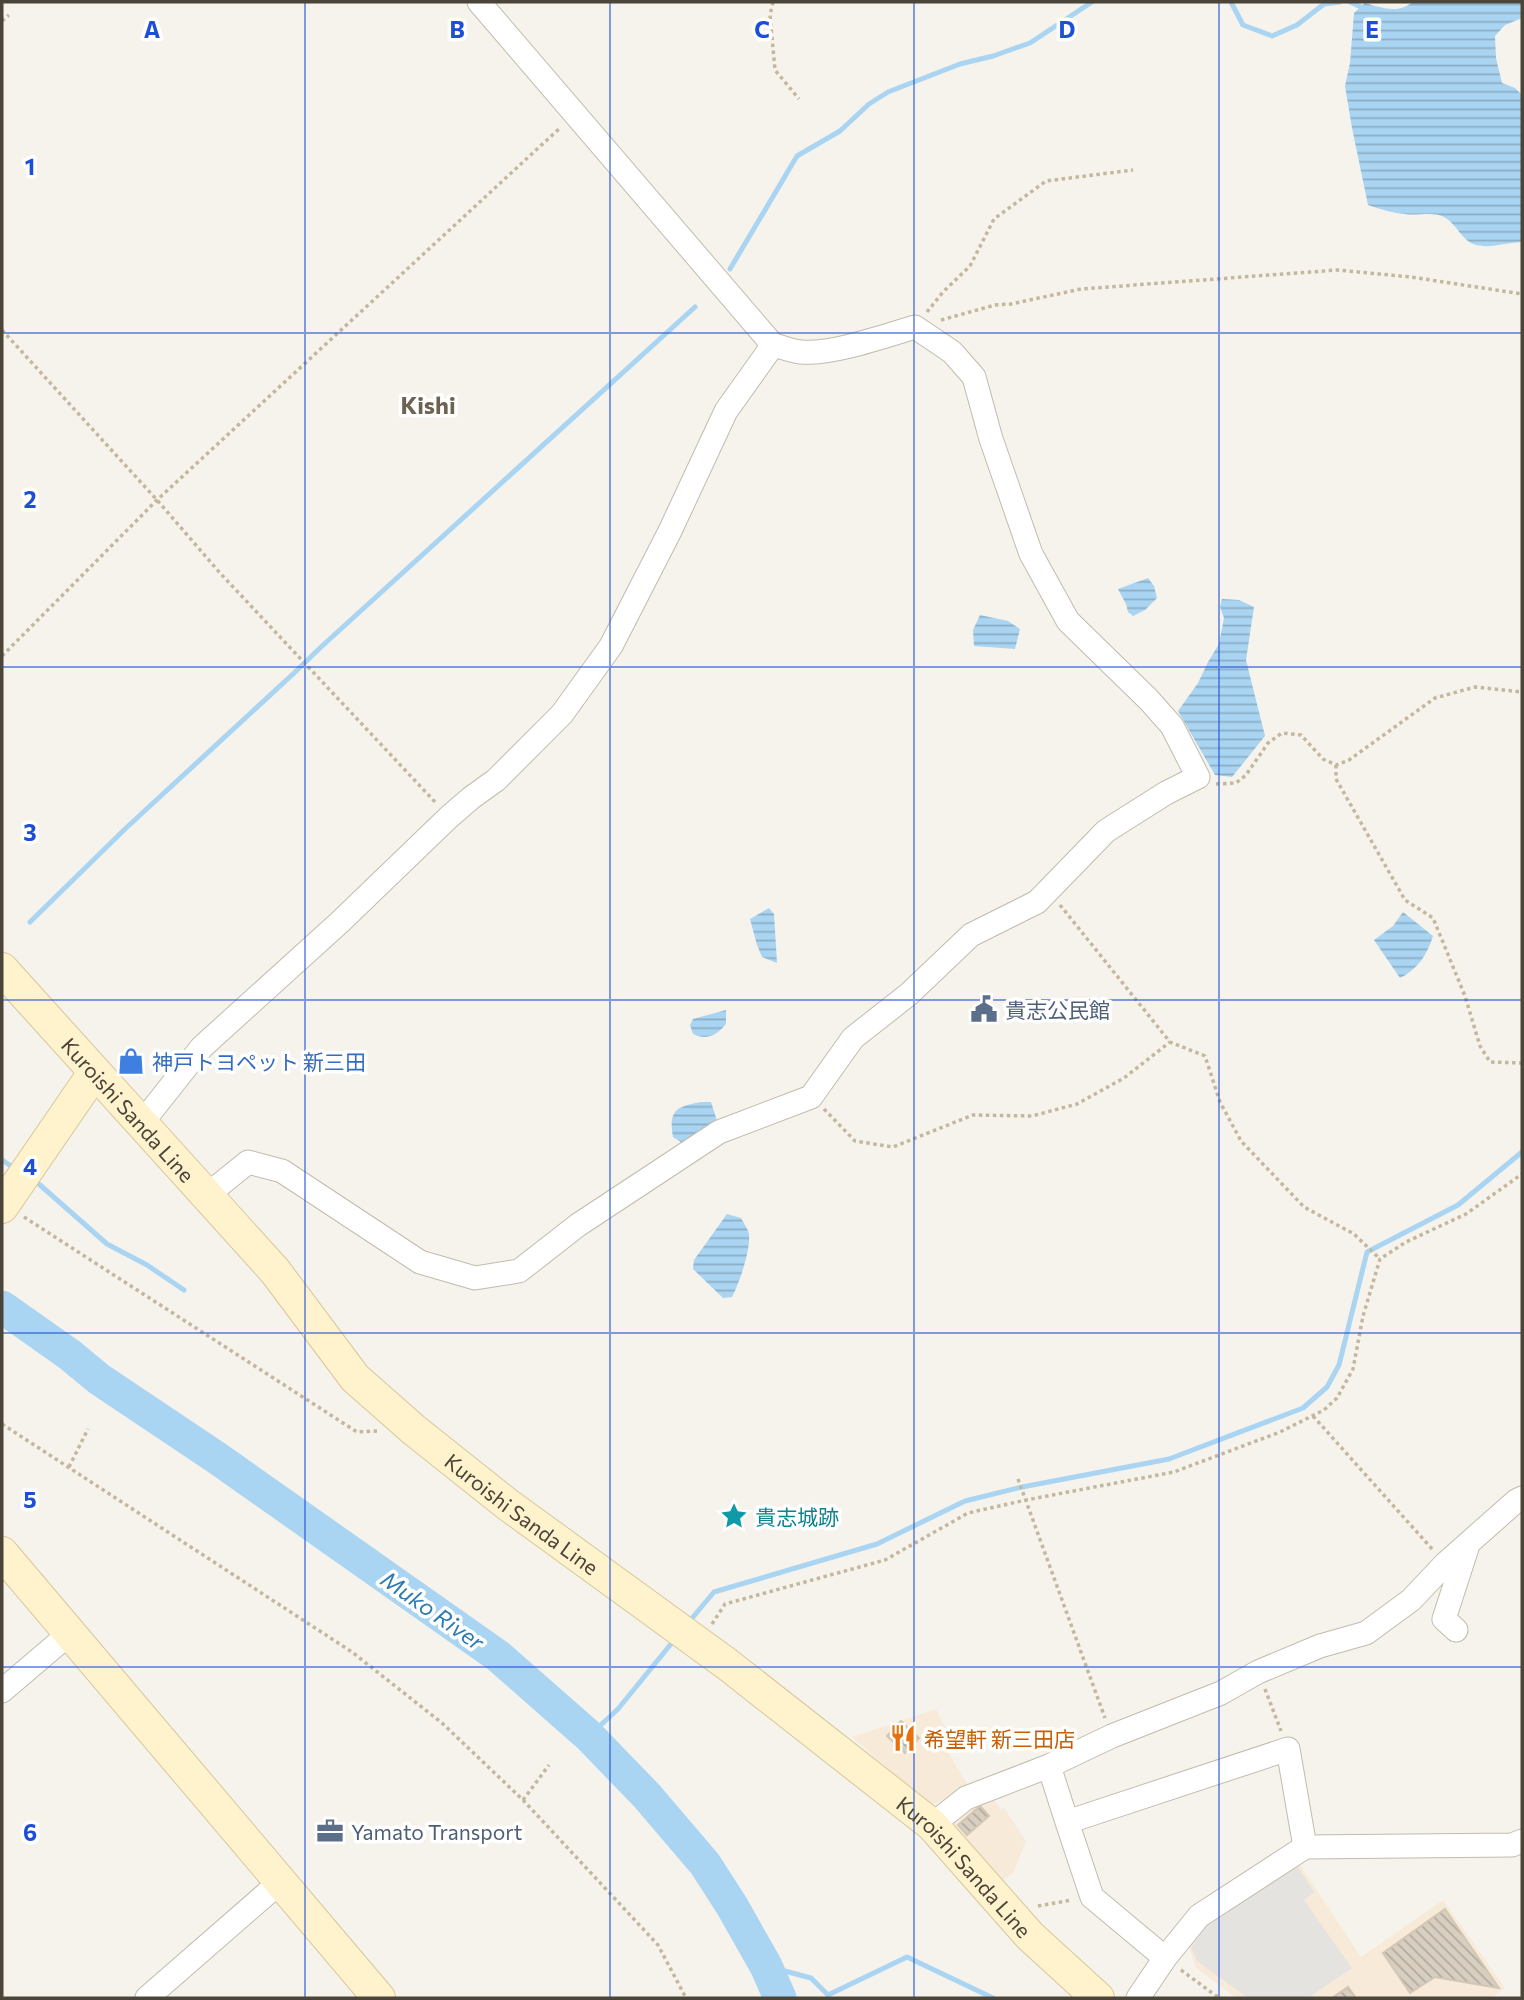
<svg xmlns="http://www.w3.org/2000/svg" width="1524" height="2000" viewBox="0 0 1524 2000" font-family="Commissioner,'Noto Sans JP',sans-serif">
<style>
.commercial{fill:#f7ead8}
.parking{fill:#e5e3e0}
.water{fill:url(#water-rules)}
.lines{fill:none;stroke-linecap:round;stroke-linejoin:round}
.stream{stroke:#a9d4f2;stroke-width:5}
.river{stroke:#a9d4f2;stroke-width:33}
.building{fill:url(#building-back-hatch);stroke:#d3c7b4;stroke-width:2}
.street-casing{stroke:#c2bbae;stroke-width:25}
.secondary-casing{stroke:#d6c79b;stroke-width:34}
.path{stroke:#c4b79f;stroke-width:3.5;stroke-dasharray:3.5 3.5;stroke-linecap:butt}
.street{stroke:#fff;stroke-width:23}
.secondary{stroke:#fff3cd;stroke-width:32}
.grid{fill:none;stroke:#1d4ed8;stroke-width:2;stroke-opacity:0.55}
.labels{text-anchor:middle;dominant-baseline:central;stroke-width:7;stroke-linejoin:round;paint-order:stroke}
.service-label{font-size:21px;fill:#4e5e75;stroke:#fff;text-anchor:start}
.shop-label{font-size:21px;fill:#366cbe;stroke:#fff;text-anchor:start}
.street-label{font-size:21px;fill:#4b4439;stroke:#fff}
.culture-label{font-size:21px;fill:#0d838f;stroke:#fff;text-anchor:start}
.food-label{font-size:21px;fill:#c56008;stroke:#fff;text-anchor:start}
.water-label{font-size:23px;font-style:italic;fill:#2e7ab2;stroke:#fff}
.quarter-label{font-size:24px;font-weight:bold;fill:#6e6250;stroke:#fff}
.grid-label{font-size:23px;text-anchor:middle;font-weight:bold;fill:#1d4ed8;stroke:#fff;stroke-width:7;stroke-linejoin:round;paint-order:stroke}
</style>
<defs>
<pattern id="water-rules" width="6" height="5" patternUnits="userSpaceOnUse" patternTransform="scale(1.75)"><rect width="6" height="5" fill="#a9d4f2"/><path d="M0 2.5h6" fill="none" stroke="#8caec5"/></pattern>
<pattern id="building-back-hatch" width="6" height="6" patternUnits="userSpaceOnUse" patternTransform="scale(1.75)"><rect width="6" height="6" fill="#d8cfc1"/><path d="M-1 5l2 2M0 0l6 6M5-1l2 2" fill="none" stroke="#b1aa9e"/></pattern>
</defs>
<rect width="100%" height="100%" fill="#f6f3ec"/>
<path class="commercial" d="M 936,1709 L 951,1739 L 944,1745 L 970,1789 L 930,1805 L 852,1737 Z
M 994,1800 L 1001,1809 L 1004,1808 L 1026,1841 L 1013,1873 L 999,1883 L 953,1826 L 970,1810 Z
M 1298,1862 L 1361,1957 L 1443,1900 L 1505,1988 L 1491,1998 L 1237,1998 L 1196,1968 L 1189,1947 L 1207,1923 Z"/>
<path class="parking" d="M 1298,1867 L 1314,1892 L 1304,1900 L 1352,1968 L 1308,1998 L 1248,1998 L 1197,1961 L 1191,1947 L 1209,1922 Z"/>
<path class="water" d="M 1413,2 L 1522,2 L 1522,18 L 1505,25 L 1495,36 L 1496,58 L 1502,83 L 1515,88 L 1522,95 L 1522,242 C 1506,242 1482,252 1468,241 C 1459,234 1454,222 1444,217 C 1433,211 1418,216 1405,214 C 1392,213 1380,209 1368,205 L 1352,128 L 1345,86 L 1350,63 L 1354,13 L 1365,3 C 1383,8 1397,14 1413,2 Z
M 1148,578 L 1154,586 L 1157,598 L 1145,610 L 1133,616 L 1128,612 L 1126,604 L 1118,589 Z
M 1222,599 L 1239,600 L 1254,607 L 1246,660 L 1265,736 L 1232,777 L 1215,775 L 1178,711 L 1198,683 L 1208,662 L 1219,644 L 1224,618 L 1220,607 Z
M 980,615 L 1008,621 L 1020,629 L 1015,649 L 974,646 L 973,630 Z
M 769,908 L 774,914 L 777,963 L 762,957 L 757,945 L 750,919 Z
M 1403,912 L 1433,936 C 1427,955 1418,969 1400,978 L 1374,940 L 1393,926 Z
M 726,1010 L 726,1024 C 717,1035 707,1041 693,1034 L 690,1025 L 693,1019 Z
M 702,1102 L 711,1102 L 718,1124 L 687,1146 L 673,1137 C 668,1110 677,1106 702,1102 Z
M 727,1214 L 741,1218 C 744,1224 748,1229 749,1234 C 751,1249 739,1284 732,1297 L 723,1298 L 693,1269 L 694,1260 Z"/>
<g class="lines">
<path class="stream" d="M 1231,2 L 1243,25 L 1272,36 L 1297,25 L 1324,4 L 1340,2
M 1350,2 L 1361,7
M 730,269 L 797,156 L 840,131 L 869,104 L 888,92 L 960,64 L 993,56 L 1030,43 L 1092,2
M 30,922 L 125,829 L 293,674 L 321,647 L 695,307
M 2,1160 L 14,1168
M 31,1179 L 40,1185 L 107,1244 L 147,1265 L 184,1290
M 688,1623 L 714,1592 L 877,1544 L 965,1501 L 1022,1487 L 1169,1459 L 1303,1408 L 1327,1387 L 1339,1365 L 1367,1252 L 1458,1205 L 1522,1152
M 589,1736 L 618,1709 L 675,1639
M 766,1966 L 811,1978 L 828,1995 L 907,1957 L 993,1998"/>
<path class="river" d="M 2,1307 L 70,1355 L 99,1379 L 217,1458 L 498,1656 L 589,1736 L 647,1796 L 705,1864 L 732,1906 L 766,1966 L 780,1998"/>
</g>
<path class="building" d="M 901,1721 L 919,1738 L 905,1753 L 887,1736 Z
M 980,1806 L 989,1816 L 967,1835 L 958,1825 Z
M 1445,1909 L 1499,1988 L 1435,1977 L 1410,1993 L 1383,1953 Z
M 1348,1987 L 1356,1998 L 1332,1998 Z"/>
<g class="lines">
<defs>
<path id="street" d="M 141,1124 L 202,1047 L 340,922 L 449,817 L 471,798 L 496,780 L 562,714 L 611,646 L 670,531 L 726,411 L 773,345
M 206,1196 L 248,1162 L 282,1171 L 420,1262 L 475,1278 L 519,1271 L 578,1225 L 719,1132 L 811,1097 L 853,1038 L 909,994 L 971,935 L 1037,902 L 1106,831 L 1166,793 L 1198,777 L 1172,726 L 1149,700 L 1068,621 L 1031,554 L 991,439 L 974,377 L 952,352 L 915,327 C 885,336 831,355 801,352 C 792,351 782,347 773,345 L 479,2
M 1456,1630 L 1444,1619 L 1468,1545
M 2,1691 L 70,1633
M 1049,1766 L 1067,1822
M 932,1825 L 966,1798 L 1049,1766 L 1112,1736 L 1221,1693 L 1258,1672 L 1320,1646 L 1366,1633 L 1411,1600 L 1446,1563 L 1516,1501 L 1522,1498
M 1165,1958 L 1092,1897 L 1067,1822 L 1288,1749 L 1305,1847
M 147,1998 L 280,1882
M 1138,1998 L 1165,1958 L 1199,1916 L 1305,1847 L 1512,1845 L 1522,1841"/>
<g id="secondary">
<path id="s1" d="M 2,969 L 275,1271 L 355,1378 L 414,1430 L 507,1504 L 727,1664 L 932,1825 L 1030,1936 L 1098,1998"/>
<path d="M 2,1207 L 94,1073"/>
<path d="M 2,1553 L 379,1998"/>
</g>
</defs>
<use href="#street" class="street-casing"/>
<use href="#secondary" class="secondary-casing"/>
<path class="path" d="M 773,2 L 770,15 L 775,70 L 799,99
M 2,21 L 9,15
M 927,312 L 943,292 L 970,266 L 994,219 L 1046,181 L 1133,170
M 941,320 L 995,305 L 1011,304 L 1081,289 L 1337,270 L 1411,277 L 1522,294
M 2,330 L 157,500 L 220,573 L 436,803
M 2,656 L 157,500 L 561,127
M 1336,765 L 1336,779 L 1405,900 L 1433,918 L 1465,996 L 1480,1046 L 1490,1062 L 1522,1063
M 1216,784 L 1236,783 L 1246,775 L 1268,743 L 1282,733 L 1301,735 L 1323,759 L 1336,765 L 1349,760 L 1435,698 L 1475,687 L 1522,692
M 1060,905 L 1170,1042 L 1205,1056 L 1220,1102 L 1241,1141 L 1304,1207 L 1354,1234 L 1380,1259
M 824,1109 L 855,1141 L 893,1147 L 973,1115 L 1032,1116 L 1077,1104 L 1124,1078 L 1170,1042
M 24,1217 L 357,1432 L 377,1431
M 1313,1416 L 1433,1550
M 2,1424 L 352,1652 L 442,1723 L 523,1800 L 658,1945 L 686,1998
M 69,1467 L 88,1429
M 1018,1479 L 1105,1718
M 712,1624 L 725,1604 L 885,1560 L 968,1513 L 1026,1500 L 1174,1472 L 1280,1432 L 1324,1410 L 1337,1398 L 1353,1369 L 1363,1316 L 1380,1259 L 1406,1242 L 1466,1214 L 1522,1174
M 1265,1689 L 1281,1731
M 523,1800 L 549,1765
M 1038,1906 L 1072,1900
M 1181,1970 L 1219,1998"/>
<use href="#street" class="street"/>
<use href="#secondary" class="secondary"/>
</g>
<path class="grid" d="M 305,2 L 305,1998M 610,2 L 610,1998M 914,2 L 914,1998M 1219,2 L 1219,1998M 2,333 L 1522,333M 2,667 L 1522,667M 2,1000 L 1522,1000M 2,1333 L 1522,1333M 2,1667 L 1522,1667"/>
<defs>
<symbol id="civic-bare" viewBox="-9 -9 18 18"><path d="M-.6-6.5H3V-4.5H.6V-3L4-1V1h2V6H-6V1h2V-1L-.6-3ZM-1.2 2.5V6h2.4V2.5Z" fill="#5c6f8a" stroke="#fff" stroke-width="2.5" paint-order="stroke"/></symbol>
<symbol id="shop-bare" viewBox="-9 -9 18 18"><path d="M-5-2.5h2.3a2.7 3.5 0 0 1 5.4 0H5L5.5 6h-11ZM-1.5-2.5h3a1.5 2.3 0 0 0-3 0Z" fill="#3f7fe0" stroke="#fff" stroke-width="2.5" paint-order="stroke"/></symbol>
<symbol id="sight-bare" viewBox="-9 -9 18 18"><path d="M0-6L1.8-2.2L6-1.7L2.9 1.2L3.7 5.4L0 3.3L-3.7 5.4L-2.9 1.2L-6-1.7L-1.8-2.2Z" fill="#0f9aa8" stroke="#fff" stroke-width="2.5" paint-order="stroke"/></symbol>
<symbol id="restaurant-bare" viewBox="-9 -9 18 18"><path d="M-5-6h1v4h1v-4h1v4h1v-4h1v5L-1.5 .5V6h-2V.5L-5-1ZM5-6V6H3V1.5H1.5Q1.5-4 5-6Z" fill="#e8710a" stroke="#fff" stroke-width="2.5" paint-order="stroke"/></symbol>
<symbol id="office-bare" viewBox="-9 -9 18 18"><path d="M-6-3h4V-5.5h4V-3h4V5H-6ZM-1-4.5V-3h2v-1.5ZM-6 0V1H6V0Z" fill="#5c6f8a" stroke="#fff" stroke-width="2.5" paint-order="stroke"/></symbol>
</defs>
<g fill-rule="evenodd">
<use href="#civic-bare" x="965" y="990" width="38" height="38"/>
<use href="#shop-bare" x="112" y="1042" width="38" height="38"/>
<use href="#sight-bare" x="715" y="1497" width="38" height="38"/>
<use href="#restaurant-bare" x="884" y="1719" width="38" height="38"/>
<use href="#office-bare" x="311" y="1812" width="38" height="38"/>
</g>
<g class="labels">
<g class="service-label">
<text x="1005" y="1009">貴志公民館</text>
<text x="351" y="1831">Yamato Transport</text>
</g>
<g class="shop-label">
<text x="152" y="1061">神戸トヨペット 新三田</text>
</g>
<g class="street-label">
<text stroke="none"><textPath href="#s1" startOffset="189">Kuroishi Sanda Line</textPath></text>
<text stroke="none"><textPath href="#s1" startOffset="756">Kuroishi Sanda Line</textPath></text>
<text stroke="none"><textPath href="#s1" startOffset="1323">Kuroishi Sanda Line</textPath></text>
</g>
<g class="culture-label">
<text x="755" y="1516">貴志城跡</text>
</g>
<g class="food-label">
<text x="924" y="1738">希望軒 新三田店</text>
</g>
<g class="water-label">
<text transform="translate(433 1610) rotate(35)">Muko River</text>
</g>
<g class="quarter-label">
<text x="428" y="404">Kishi</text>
</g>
</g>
<g class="grid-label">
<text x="152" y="38">A</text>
<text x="457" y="38">B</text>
<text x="762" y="38">C</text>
<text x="1067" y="38">D</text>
<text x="1372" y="38">E</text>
<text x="30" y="175">1</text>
<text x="30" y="508">2</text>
<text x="30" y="841">3</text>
<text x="30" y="1175">4</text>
<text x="30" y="1508">5</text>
<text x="30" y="1841">6</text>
</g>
<rect width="1524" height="2000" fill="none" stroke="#4b4439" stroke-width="7"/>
</svg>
